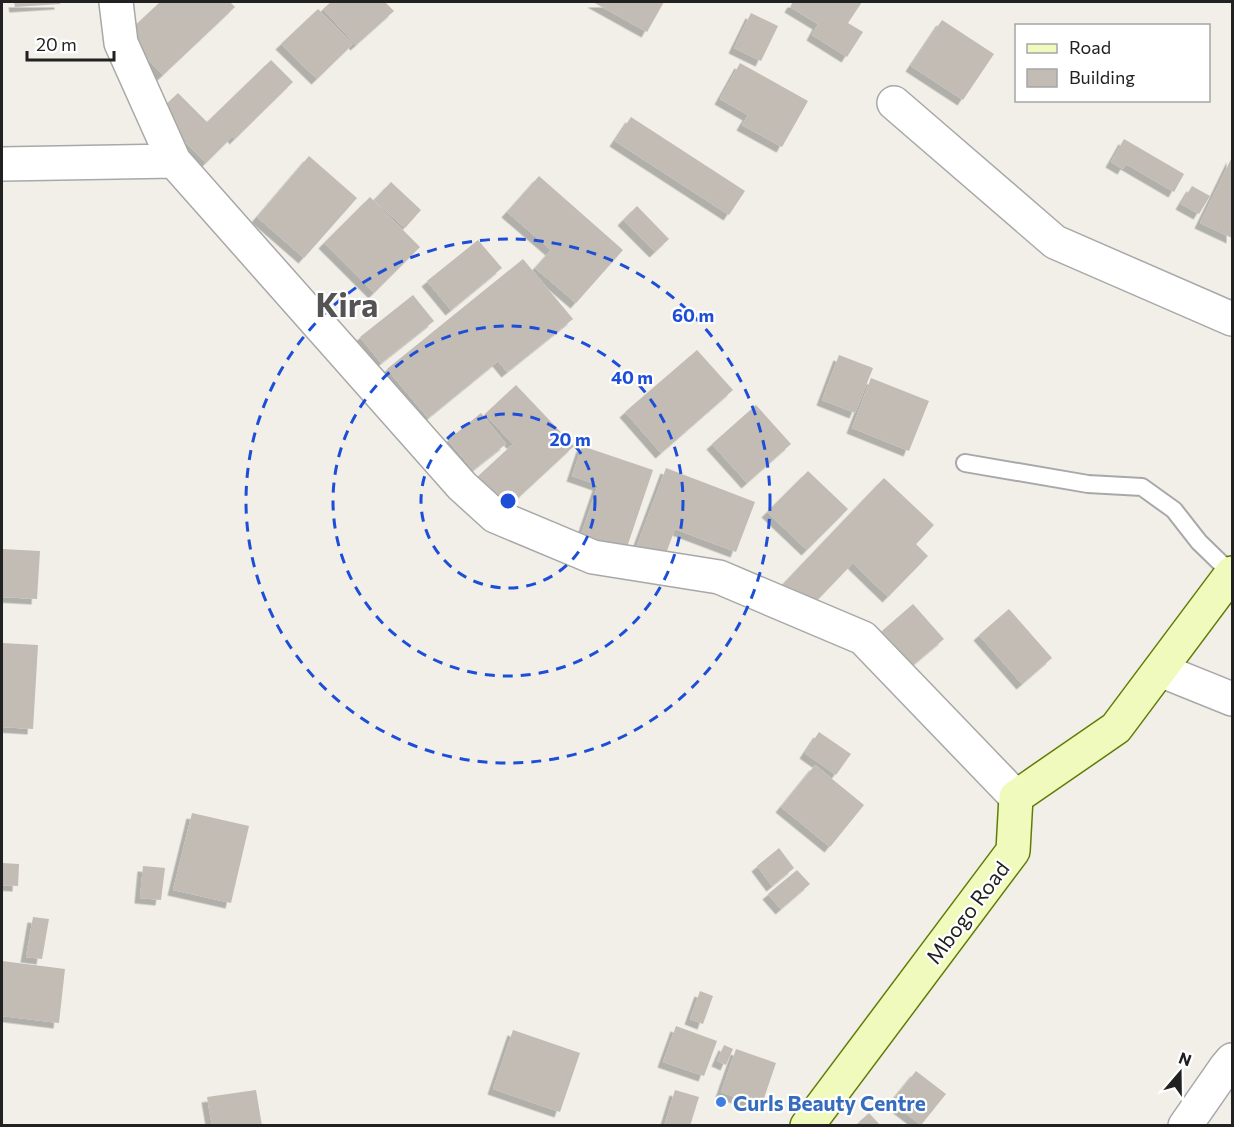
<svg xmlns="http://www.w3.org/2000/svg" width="1234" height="1127" viewBox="0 0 1234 1127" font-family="Commissioner,sans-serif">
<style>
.building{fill:#c2bcb4;filter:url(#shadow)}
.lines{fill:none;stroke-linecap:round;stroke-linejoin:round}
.service-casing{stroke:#a8a8a8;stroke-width:20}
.minor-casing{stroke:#a8a8a8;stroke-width:36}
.secondary-casing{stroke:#617c05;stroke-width:36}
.service{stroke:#fff;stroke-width:16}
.minor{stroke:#fff;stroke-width:33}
.secondary{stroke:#f0fabd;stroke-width:33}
.ring{fill:none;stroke:#1d4ed8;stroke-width:3;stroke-dasharray:10 8}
.shop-dot{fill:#3f7fe0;stroke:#fff;stroke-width:2}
.labels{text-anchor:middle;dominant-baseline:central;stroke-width:4.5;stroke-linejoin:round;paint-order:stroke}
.street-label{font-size:21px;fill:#212121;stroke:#fff}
.shop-label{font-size:21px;font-weight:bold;fill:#366cbe;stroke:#fff;text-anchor:start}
.town-label{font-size:33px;font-weight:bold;fill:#545454;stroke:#fff}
.centre{fill:#1d4ed8;stroke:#fff;stroke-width:3}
.ring-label{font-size:18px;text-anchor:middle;font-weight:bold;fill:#1d4ed8;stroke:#fff;stroke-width:4.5;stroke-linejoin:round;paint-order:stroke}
</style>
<defs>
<filter id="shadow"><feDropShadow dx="-5.5" dy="5.5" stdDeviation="0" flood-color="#0004"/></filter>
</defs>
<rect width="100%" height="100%" fill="#f1efe8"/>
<path class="building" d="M 14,2 L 60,2 L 60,4 L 15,7 Z
M 160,2 L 230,2 L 235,7 L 163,75 L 125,35 Z
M 331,2 L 385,2 L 394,11 L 356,45 L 323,9 Z
M 593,2 L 664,2 L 647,32 Z
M 793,2 L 862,2 L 848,23 L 863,32 L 847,57 L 812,35 L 818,24 L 790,7 Z
M 318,9 L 353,44 L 317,79 L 281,44 Z
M 751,13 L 778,26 L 761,61 L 734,48 Z
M 942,20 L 994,54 L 963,100 L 911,66 Z
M 271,60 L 293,82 L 235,139 L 233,136 L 206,163 L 157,113 L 178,93 L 207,122 Z
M 740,63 L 808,101 L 782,147 L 742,125 L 748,115 L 720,99 Z
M 631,117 L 745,191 L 729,215 L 615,141 Z
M 1124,139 L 1184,174 L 1174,192 L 1126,164 L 1123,169 L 1111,162 Z
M 309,156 L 357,198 L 304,258 L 257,217 Z
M 1232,157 L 1232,238 L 1200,223 Z
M 539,176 L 623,250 L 576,303 L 535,268 L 551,250 L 507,212 Z
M 391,182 L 421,210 L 405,228 L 374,200 Z
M 1192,186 L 1210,196 L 1199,214 L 1181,204 Z
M 370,197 L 420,247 L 374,293 L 324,243 Z
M 637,206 L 669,239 L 655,252 L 623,220 Z
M 478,240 L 502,268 L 451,310 L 427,281 Z
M 523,259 L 573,319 L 507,372 L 498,361 L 428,418 L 387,369 Z
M 413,295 L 434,321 L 381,363 L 360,337 Z
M 697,350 L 733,390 L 661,453 L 625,412 Z
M 839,355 L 873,368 L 855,413 L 822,400 Z
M 871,378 L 929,401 L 909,451 L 852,428 Z
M 516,385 L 574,446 L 504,511 L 474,480 L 513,444 L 485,414 Z
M 756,405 L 791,444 L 747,483 L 712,444 Z
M 481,413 L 506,444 L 473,470 L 448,440 Z
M 582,446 L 653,470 L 624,556 L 579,541 L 598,485 L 572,476 Z
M 666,468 L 755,502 L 736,552 L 675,529 L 664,559 L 636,548 Z
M 808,471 L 848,509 L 807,550 L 767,512 Z
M 884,478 L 934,525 L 916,544 L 928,556 L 888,597 L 853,563 L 808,610 L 781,586 Z
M 2,549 L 40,551 L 37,599 L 2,597 Z
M 913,604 L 944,639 L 913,665 L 882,631 Z
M 1009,609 L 1052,658 L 1022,684 L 979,635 Z
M 2,643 L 38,645 L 33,729 L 2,727 Z
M 819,732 L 851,754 L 836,775 L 805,753 Z
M 815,765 L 864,805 L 830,847 L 781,807 Z
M 192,813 L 249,826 L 231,903 L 173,890 Z
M 779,848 L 794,868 L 772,886 L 757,866 Z
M 2,863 L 19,864 L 18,886 L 2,885 Z
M 143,866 L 165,868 L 161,900 L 140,898 Z
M 797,870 L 810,884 L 781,909 L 768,894 Z
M 33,917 L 49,919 L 42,959 L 26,957 Z
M 2,961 L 65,969 L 59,1023 L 2,1016 Z
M 700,991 L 713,996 L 703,1024 L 690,1019 Z
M 676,1026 L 717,1041 L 704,1076 L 663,1062 Z
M 513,1030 L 580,1053 L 560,1112 L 493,1089 Z
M 724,1045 L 733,1049 L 726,1065 L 717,1061 Z
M 736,1049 L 776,1063 L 761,1107 L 721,1092 Z
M 916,1071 L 946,1094 L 921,1125 L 891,1102 Z
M 256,1090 L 262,1126 L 212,1126 L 207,1097 Z
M 675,1090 L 699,1097 L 690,1126 L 664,1126 Z
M 869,1113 L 881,1126 L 863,1126 L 859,1122 Z"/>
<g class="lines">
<defs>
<path id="service" d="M 965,463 L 1088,484 L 1142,487 L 1174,510 L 1199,542 L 1232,574"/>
<path id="minor" d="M 116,2 L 121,43 L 174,161 L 462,486 L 495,516 L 593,557 L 719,577 L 863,638 L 1016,797
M 894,103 L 1055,242 L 1232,319
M 2,164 L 174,161
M 1160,670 L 1232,699
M 1185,1126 L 1226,1067 L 1232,1060"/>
<path id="secondary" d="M 807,1126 L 1013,851 L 1016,797 L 1116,728 L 1232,573"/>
</defs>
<use href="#service" class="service-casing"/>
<use href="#minor" class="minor-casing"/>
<use href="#secondary" class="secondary-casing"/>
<use href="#service" class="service"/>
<use href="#minor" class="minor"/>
<use href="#secondary" class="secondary"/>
</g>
<g class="ring">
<circle cx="508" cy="501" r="87"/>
<circle cx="508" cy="501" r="175"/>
<circle cx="508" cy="501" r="262"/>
</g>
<circle class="shop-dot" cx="721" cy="1102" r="6"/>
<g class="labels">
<g class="street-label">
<text transform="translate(967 912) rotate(-53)">Mbogo Road</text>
</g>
<g class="shop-label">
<text x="733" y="1102">Curls Beauty Centre</text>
</g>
<g class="town-label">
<text x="347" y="303">Kira</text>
</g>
</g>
<circle cx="508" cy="501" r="9" class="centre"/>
<g class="ring-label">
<text x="693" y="322">60 m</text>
<text x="632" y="384">40 m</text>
<text x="570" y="446">20 m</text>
</g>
<rect width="1234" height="1127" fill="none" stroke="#212121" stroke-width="6"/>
<rect x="1015" y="24" width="195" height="78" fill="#ffffff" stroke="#a6a6a6" stroke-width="1.5"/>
<rect x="1027" y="44" width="30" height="9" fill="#f0fabd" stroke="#a6a6a6" stroke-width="1.5"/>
<text x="1069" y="54" font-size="18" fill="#212121">Road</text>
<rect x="1027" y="69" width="30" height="18" fill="#c2bcb4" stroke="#a6a6a6" stroke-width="1.5"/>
<text x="1069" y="84" font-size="18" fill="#212121">Building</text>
<g transform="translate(1180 1073) rotate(20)" stroke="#ffffff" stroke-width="4.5" paint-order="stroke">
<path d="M0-4.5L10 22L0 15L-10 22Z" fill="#212121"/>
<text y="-9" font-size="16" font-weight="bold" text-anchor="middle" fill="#212121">N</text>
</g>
<path d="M27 51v9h87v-9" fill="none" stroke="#212121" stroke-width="3"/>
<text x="36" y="51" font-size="18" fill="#212121" stroke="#ffffff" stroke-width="4.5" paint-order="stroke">20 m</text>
</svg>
